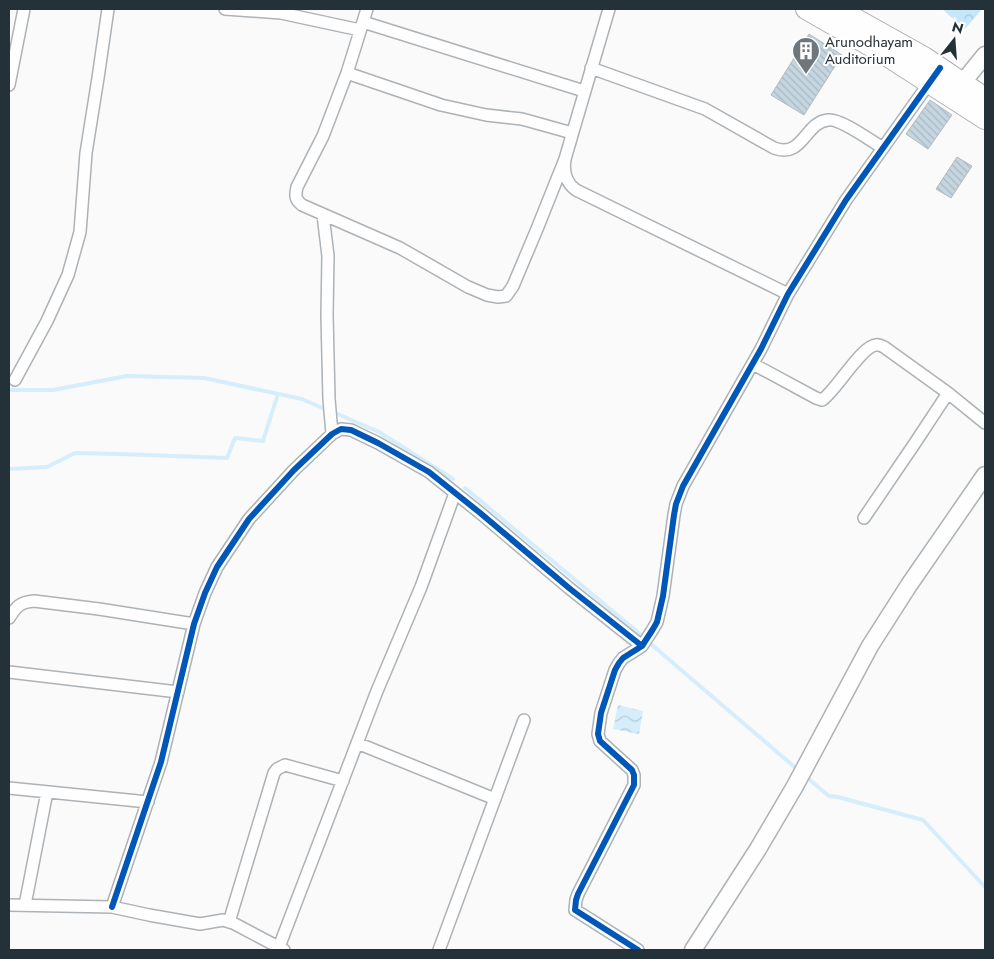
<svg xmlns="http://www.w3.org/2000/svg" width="994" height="959" viewBox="0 0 994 959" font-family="Jost,sans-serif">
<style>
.forest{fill:url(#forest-crowns)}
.water{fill:url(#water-waves)}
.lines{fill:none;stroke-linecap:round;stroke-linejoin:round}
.stream{stroke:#d6edfc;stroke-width:4}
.building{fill:url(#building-back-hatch);stroke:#b4babe}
.street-casing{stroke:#adb2b6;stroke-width:14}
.secondary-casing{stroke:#adb2b6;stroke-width:19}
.highway-casing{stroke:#adb2b6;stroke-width:22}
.street{stroke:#fefefe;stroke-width:11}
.secondary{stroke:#fefefe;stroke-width:16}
.highway{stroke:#fefefe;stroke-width:20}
.cycleway-casing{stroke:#fff;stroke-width:9}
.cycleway{stroke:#0057b8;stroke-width:6}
.labels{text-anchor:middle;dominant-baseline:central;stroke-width:4;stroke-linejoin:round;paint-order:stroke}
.poi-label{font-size:15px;fill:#253138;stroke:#fff;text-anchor:start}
</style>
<defs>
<pattern id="forest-crowns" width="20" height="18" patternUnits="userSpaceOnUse" patternTransform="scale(1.25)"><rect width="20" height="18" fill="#c6e6f9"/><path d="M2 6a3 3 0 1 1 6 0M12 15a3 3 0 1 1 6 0" fill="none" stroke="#aac6d6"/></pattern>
<pattern id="water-waves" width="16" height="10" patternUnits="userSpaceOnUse" patternTransform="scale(1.25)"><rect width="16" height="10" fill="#d6edfc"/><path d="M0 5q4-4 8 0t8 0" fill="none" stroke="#b8ccd9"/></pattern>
<pattern id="building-back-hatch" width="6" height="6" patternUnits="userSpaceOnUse" patternTransform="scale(1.25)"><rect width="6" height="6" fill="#c5d6e0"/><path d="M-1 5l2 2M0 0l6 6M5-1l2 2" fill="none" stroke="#a9b8c1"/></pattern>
</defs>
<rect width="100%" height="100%" fill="#fafafa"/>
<path class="forest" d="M 942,9 L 982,9 L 965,29 Z"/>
<path class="water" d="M 618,705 L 643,711 L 639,734 L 613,729 Z"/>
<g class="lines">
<path class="stream" d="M 9,390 L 53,390 L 127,376 L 204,378 L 302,399 L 327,410
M 333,412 L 379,432 L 453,479
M 9,469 L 47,467 L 75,453 L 120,454 L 227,458 L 235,438 L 263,441 L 278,394
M 465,488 L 640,634
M 652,645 L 798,770
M 805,776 L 829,796 L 838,797 L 923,820 L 985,887"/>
</g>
<path class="building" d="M 809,34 L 842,55 L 804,115 L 771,95 Z
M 930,100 L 952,115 L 928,149 L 906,134 Z
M 957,157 L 972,166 L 951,198 L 936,189 Z"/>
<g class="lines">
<defs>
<path id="street" d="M 225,9 L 281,13 L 360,30
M 367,9 L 347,73 L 323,136 L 297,187 C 295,196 295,199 302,205 L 400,248 L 468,287 L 487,295 L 498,297 L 506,296 L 513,286 L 537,229 L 565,159
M 609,9 L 565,159 C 563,171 566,183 576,190 L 788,294
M 363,22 L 584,91
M 591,68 L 705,109 L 774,148 C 803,159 805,122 828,120 C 840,118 871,141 883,148
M 347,73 L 441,105 L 486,115 L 522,119 L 572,133
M 9,85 L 24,9
M 323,215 L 328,256 L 327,315 L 329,399 L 332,434
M 753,364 L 816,398 L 822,400 C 836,391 861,346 876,345 C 878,344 882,346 884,347 L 948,393 L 985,423
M 15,380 L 47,321 L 68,275 L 80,232 L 86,153 L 98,78 L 108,9
M 864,518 L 915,443 L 948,393
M 9,618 C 16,607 20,602 34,601 L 99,609 L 194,624
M 9,672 L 178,692
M 357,743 L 495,799
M 9,788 L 148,802
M 9,905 L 112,907 L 149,915 L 200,924 L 223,920 L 233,923 L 284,950
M 25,905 L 47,792
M 112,907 L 161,762 L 194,624 L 205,593 L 217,567 L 249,519 L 294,470 L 332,434 L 341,429 L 351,430 L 378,443 L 429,472 L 479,512 L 569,588 L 642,646
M 229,922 L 274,773 L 277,769 L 285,765 L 343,781
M 279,947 L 377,691 L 421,587 L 455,493
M 439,950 L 524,720
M 638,950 L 575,910 L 576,900 L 578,894 L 634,785 L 634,775 L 632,770 L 600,741 L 598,734 L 601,713 L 615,670 L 619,663 L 623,658 L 642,646 L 653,629 L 657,622 L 663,596 L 674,515 L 676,504 L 683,486 L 761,349 L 788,294 L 846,200 L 932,79"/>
<path id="secondary" d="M 955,92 L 985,55
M 693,950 L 758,849 L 795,786 L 870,646 L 909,585 L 985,475"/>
<path id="highway" d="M 806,9 L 881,52 L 985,119
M 838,9 L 924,57 L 985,98"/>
</defs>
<use href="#street" class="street-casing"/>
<use href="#secondary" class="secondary-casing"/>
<use href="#highway" class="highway-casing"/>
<use href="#street" class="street"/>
<use href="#secondary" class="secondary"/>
<use href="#highway" class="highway"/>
<defs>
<path id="cycleway" d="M 112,907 L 161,762 L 194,624 L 205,593 L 217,567 L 249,519 L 294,470 L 332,434 L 341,429 L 351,430 L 378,443 L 429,472 L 479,512 L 569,588 L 642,646
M 638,950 L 575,910 L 576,900 L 578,894 L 634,785 L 634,775 L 632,770 L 600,741 L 598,734 L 601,713 L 615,670 L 619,663 L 623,658 L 642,646 L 653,629 L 657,622 L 663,596 L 674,515 L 676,504 L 683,486 L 761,349 L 788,294 L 846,200 L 940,68"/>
</defs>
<use href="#cycleway" class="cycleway-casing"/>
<use href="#cycleway" class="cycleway"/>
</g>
<defs>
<symbol id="building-pin" viewBox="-11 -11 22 30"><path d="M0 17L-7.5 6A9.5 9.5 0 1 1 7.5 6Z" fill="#70777c" stroke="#fff"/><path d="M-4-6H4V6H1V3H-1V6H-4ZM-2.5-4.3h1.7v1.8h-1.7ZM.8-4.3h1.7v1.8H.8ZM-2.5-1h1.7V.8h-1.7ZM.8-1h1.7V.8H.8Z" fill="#fff"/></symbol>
</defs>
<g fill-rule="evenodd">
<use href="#building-pin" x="790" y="35" width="32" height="43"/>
</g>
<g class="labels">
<g class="poi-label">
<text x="825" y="42">Arunodhayam<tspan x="825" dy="17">Auditorium</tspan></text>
</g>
</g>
<rect width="994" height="959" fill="none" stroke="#253138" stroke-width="20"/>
<g transform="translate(954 40) rotate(17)" stroke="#ffffff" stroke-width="4" paint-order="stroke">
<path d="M0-4L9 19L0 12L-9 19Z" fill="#253138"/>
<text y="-8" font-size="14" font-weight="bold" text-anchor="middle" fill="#253138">N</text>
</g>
</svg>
